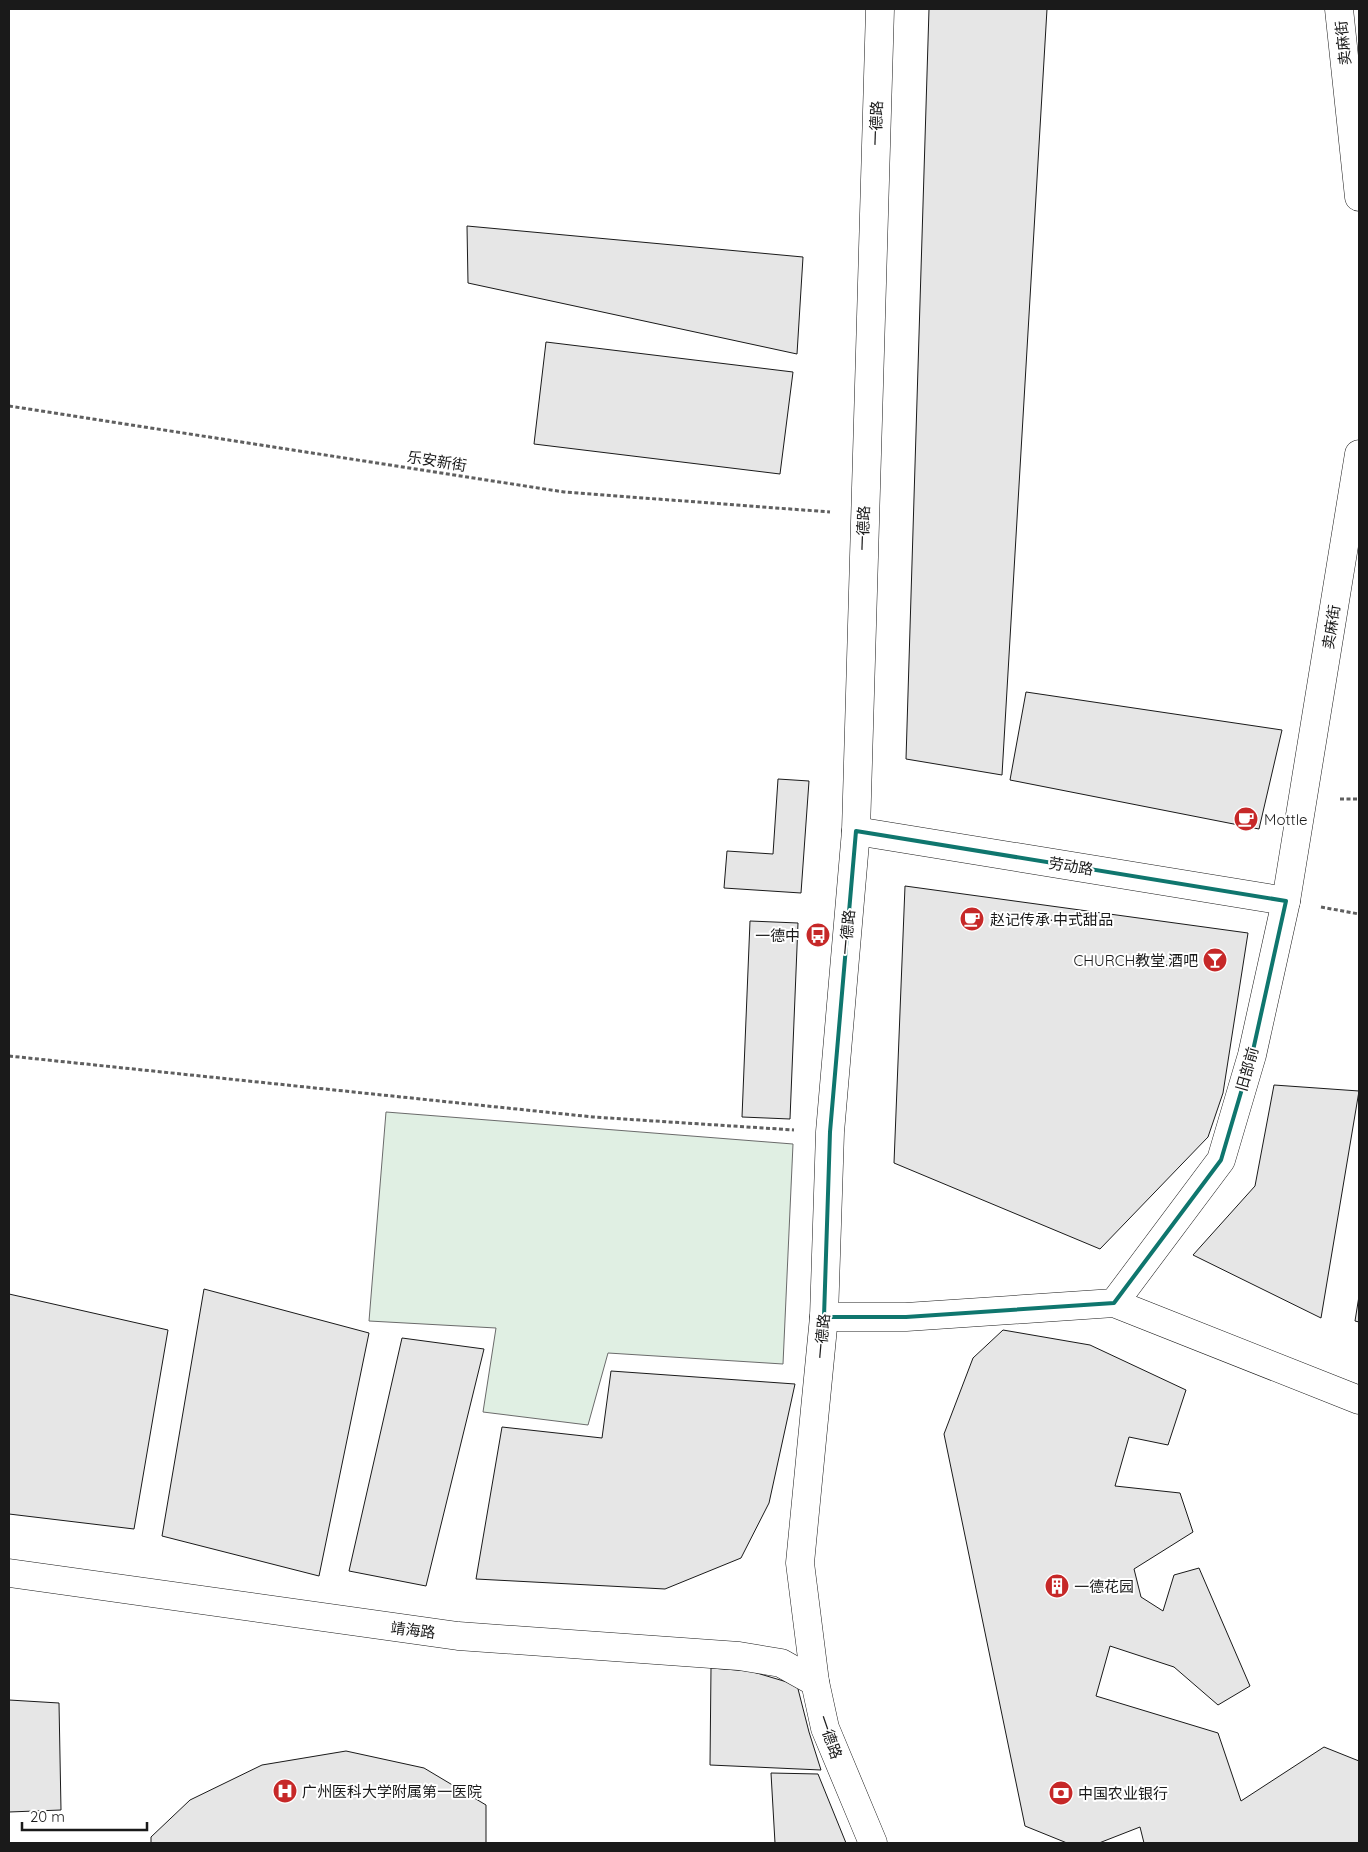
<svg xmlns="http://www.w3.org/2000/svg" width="1368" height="1852" viewBox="0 0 1368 1852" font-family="Quicksand,'Noto Sans SC',sans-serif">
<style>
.green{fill:#e0efe3;stroke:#6a6a6a}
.building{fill:#e6e6e6;stroke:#1a1a1a}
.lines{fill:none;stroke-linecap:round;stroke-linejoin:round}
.pedestrian-casing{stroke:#1a1a1a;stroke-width:29}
.minor-casing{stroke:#1a1a1a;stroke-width:29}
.tertiary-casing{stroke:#1a1a1a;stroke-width:29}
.secondary-casing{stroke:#1a1a1a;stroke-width:29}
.path{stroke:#5f5f5f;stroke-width:3;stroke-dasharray:4 2.5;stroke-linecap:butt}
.pedestrian{stroke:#fff;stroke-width:28}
.minor{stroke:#fff;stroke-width:28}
.tertiary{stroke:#fff;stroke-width:28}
.secondary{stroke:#fff;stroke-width:28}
.marked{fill:none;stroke:#0f766e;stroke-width:4;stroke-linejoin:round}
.labels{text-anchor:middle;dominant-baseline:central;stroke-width:4;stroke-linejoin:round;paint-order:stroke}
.street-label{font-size:15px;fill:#1a1a1a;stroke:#fff}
.poi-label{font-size:15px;fill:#1a1a1a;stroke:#fff;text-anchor:start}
</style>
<rect width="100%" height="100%" fill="#fff"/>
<path class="green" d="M 386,1112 L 793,1144 L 783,1364 L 608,1353 L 588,1425 L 483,1412 L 496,1328 L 369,1321 Z"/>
<path class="building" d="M 929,9 L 1047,9 L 1002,775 L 906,759 Z
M 467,226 L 803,257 L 797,354 L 468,283 Z
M 546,342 L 793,372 L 780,474 L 534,444 Z
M 1026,692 L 1282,730 L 1259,829 L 1010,780 Z
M 778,779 L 809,781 L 801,893 L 724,888 L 727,851 L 773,854 Z
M 905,886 L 1248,933 L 1223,1093 L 1208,1137 L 1100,1249 L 894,1163 Z
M 750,921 L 798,923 L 790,1119 L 742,1117 Z
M 1274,1085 L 1359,1091 L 1321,1318 L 1193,1255 L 1255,1186 Z
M 204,1289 L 369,1333 L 319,1576 L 162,1536 Z
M 9,1294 L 168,1330 L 134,1529 L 9,1514 Z
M 1359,1296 L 1359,1322 L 1355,1321 Z
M 1003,1330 L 1090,1345 L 1186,1390 L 1168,1445 L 1129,1437 L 1115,1486 L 1180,1493 L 1193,1532 L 1134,1569 L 1141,1597 L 1163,1611 L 1174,1575 L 1199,1568 L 1250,1686 L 1218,1705 L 1174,1667 L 1110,1646 L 1096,1696 L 1218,1733 L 1241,1801 L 1324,1747 L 1359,1761 L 1359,1843 L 1144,1843 L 1140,1827 L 1099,1843 L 1067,1843 L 1025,1826 L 944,1434 L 973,1358 Z
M 402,1338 L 484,1349 L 426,1586 L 349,1571 Z
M 611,1371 L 795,1384 L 769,1503 L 741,1558 L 665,1589 L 476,1579 L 502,1427 L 602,1438 Z
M 711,1668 L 750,1671 L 797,1685 L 809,1732 L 821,1770 L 710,1765 Z
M 9,1700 L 59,1703 L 61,1810 L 9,1812 Z
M 346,1751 L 424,1768 L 486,1805 L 486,1843 L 151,1843 L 151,1837 L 190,1800 L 262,1765 Z
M 771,1773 L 818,1774 L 846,1843 L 775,1843 Z"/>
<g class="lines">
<defs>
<path id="pedestrian" d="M 856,831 L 1286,901"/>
<path id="minor" d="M 1339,9 L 1359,197
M 1114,1303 L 1221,1160 L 1252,1055 L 1286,901 L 1359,454
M 824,1317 L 906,1317 L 1114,1303 L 1359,1400"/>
<path id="tertiary" d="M 9,1573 L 458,1636 L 739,1656 L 781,1663 L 815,1682"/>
<path id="secondary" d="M 873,1843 L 825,1728 L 815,1682 L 800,1563 L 824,1317 L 830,1132 L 856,831 L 880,9"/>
</defs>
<use href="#pedestrian" class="pedestrian-casing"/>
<use href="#minor" class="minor-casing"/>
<use href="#tertiary" class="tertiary-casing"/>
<use href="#secondary" class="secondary-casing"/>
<path class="path" d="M 9,406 L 564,492 L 830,512
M 1340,799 L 1359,799
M 1321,907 L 1359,914
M 9,1056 L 593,1117 L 794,1130"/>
<use href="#pedestrian" class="pedestrian"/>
<use href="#minor" class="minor"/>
<use href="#tertiary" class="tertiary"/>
<use href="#secondary" class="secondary"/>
</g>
<path class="marked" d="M 856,831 L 1286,901 L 1252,1055 L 1221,1160 L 1114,1303 L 906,1317 L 824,1317 L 830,1132 Z"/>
<defs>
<symbol id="cafe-disc" viewBox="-11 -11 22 22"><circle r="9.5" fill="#c62828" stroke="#fff"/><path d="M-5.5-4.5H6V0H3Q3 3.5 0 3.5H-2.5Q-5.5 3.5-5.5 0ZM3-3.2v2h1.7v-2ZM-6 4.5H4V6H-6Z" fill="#fff"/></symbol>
<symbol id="bus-disc" viewBox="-11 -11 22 22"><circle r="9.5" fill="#c62828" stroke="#fff"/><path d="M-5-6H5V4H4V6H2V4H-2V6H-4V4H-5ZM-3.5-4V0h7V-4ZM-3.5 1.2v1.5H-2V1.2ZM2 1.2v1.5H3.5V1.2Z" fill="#fff"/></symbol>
<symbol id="bar-disc" viewBox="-11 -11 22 22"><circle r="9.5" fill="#c62828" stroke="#fff"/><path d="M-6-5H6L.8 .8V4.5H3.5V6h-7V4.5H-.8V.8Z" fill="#fff"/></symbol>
<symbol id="building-disc" viewBox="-11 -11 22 22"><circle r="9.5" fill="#c62828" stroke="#fff"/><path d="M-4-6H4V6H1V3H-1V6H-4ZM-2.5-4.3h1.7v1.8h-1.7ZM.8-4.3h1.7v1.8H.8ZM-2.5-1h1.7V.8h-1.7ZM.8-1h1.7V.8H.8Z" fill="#fff"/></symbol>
<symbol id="hospital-disc" viewBox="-11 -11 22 22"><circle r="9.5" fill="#c62828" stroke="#fff"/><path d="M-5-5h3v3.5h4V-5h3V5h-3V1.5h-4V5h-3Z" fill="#fff"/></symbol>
<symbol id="bank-disc" viewBox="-11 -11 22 22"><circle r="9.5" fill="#c62828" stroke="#fff"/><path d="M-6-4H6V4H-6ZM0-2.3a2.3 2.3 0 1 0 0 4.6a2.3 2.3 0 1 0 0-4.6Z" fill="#fff"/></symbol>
</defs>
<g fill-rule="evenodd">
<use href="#cafe-disc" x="1232" y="805" width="28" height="28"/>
<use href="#cafe-disc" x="958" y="905" width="28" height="28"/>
<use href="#bus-disc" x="804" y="921" width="28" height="28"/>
<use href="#bar-disc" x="1201" y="946" width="28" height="28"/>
<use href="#building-disc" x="1043" y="1572" width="28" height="28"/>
<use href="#hospital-disc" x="271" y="1777" width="28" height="28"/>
<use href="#bank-disc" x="1047" y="1779" width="28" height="28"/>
</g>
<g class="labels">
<g class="street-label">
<text transform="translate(1343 43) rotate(-96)">卖麻街</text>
<text transform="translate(876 123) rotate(-88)">一德路</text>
<text transform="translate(437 461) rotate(9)">乐安新街</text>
<text transform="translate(863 528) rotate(-88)">一德路</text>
<text transform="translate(1331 627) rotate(-81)">卖麻街</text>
<text transform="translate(1071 866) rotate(9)">劳动路</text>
<text transform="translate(847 932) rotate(-85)">一德路</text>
<text transform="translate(1247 1069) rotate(-74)">旧部前</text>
<text transform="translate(822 1336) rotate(-85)">一德路</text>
<text transform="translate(413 1630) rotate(7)">靖海路</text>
<text transform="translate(830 1737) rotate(71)">一德路</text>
</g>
<g class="poi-label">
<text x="1264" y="819">Mottle</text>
<text x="990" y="919">赵记传承·中式甜品</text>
<text x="800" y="935" text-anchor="end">一德中</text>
<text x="1198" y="960" text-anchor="end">CHURCH教堂.酒吧</text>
<text x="1074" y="1586">一德花园</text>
<text x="302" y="1791">广州医科大学附属第一医院</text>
<text x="1078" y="1793">中国农业银行</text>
</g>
</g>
<rect width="1368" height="1852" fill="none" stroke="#1a1a1a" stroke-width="20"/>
<path d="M22 1822v8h125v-8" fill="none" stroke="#1a1a1a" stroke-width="2.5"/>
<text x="30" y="1822" font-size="15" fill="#1a1a1a" stroke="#ffffff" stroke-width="4" paint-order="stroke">20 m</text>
</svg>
